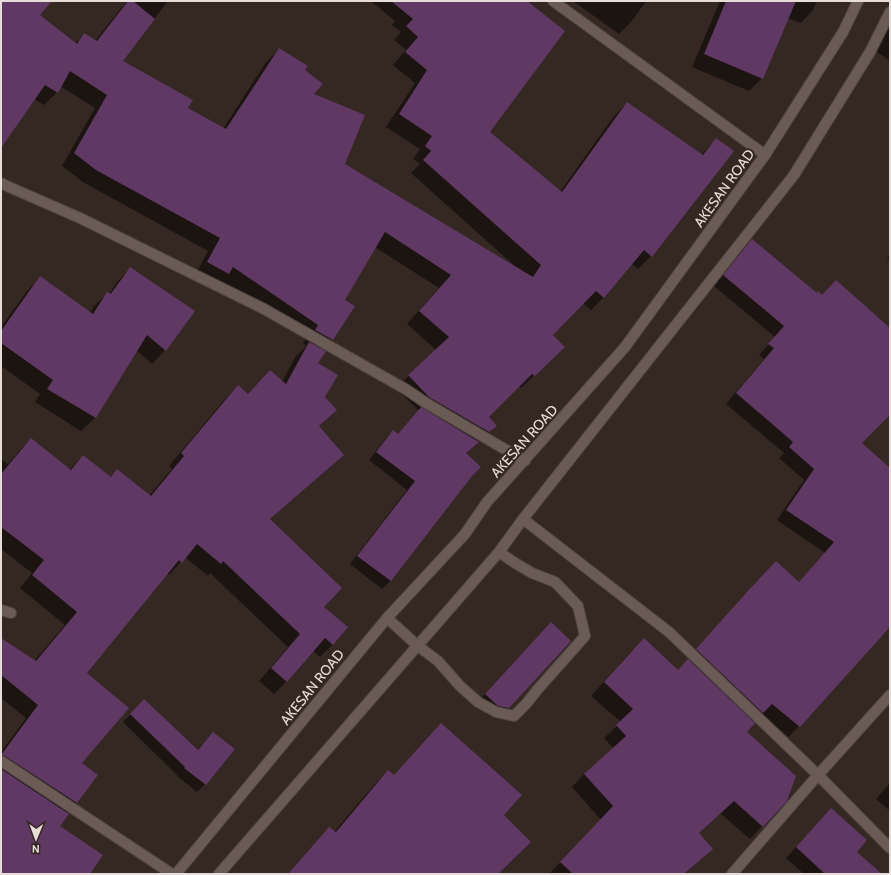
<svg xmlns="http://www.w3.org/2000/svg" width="891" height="875" viewBox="0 0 891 875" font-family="Cabin,sans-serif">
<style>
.shadow{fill:#0007;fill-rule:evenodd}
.building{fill:#603864}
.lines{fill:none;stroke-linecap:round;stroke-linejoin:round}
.lane-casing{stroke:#514541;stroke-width:12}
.street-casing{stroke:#514541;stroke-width:12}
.secondary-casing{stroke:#514541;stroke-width:12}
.lane{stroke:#6b5b55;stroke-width:10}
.street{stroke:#6b5b55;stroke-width:10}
.secondary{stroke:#6b5b55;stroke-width:10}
.labels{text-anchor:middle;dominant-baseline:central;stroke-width:4;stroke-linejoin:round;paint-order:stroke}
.street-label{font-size:14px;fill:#e6ddd9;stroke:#352721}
</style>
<rect width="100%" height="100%" fill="#352721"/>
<path class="shadow" d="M 1,1 L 51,1 L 38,15 L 75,44 L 84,34 L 95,41 L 127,1 L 168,1 L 121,61 L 187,109 L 223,129 L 266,62 L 279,50 L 304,70 L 312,95 L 343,165 L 517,268 L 411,173 L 420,164 L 413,159 L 420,149 L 386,127 L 415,83 L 393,65 L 406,50 L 394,40 L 401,32 L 392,25 L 395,21 L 371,1 L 526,1 L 489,133 L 560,192 L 614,116 L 627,103 L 701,155 L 716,139 L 651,256 L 638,269 L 631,263 L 604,297 L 591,310 L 583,303 L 552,335 L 551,359 L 521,388 L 519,386 L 488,417 L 496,426 L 483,438 L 465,453 L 471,475 L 390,581 L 382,589 L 350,564 L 407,490 L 369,460 L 385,439 L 393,431 L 397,435 L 419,411 L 396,388 L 436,350 L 407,324 L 439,288 L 375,247 L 343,300 L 353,306 L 332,340 L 322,350 L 317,364 L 324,397 L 336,410 L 318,427 L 330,467 L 269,520 L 322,607 L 333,644 L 320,657 L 313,651 L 286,682 L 274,694 L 259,681 L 288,647 L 210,573 L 208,576 L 185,557 L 169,575 L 167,573 L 85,673 L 81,764 L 97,775 L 76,803 L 66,813 L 58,826 L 88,874 L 1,874 L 1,752 L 26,718 L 1,698 L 1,640 L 34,661 L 65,625 L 20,588 L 32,573 L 1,549 L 1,459 L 8,464 L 19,451 L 31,439 L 69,470 L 83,456 L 110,478 L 117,471 L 149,496 L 172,469 L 169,466 L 225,399 L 238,386 L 248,394 L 270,371 L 282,382 L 296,356 L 306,346 L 303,343 L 306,338 L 221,281 L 216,286 L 195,275 L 208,251 L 83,182 L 62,166 L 95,108 L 60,86 L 57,92 L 44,105 L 34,99 L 1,145 Z
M 573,1 L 646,1 L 632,21 L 619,34 Z
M 720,1 L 817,1 L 813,10 L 801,23 L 787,18 L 762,78 L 749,91 L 692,67 Z
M 890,22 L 890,61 L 873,49 Z
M 752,240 L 817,294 L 890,329 L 890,414 L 861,443 L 890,469 L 890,625 L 799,726 L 789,737 L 761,714 L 753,723 L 746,732 L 762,826 L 750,839 L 720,813 L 698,834 L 711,849 L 685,874 L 549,874 L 601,820 L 572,787 L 584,774 L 614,749 L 604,738 L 621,722 L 591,696 L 631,652 L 678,671 L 737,604 L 736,604 L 776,562 L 798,583 L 825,553 L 777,520 L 804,480 L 779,458 L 784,453 L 726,404 L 764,359 L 759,355 L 775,337 L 714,286 L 742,251 Z
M 890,254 L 890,261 L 887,258 Z
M 130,268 L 165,350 L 152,364 L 136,350 L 95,418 L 81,431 L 35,402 L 40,394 L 1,366 L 1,327 L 27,291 L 40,278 L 90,313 L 94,306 L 108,293 L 109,294 L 117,282 ZM 119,282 L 121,282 L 109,299 L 108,297 Z
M 542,633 L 508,708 L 499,717 L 488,715 L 476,704 Z
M 144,700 L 197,750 L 213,733 L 233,749 L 205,784 L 197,792 L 177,776 L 177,775 L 123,722 Z
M 388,771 L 394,776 L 502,815 L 497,874 L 288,874 L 316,842 L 329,828 L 334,832 L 375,784 Z
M 890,783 L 890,811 L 876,799 Z
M 817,824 L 856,852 L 880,874 L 804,874 L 786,858 Z"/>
<path class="building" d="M 1,1 L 52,1 L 40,15 L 77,44 L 84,33 L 97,41 L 128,1 L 133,1 L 155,19 L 123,61 L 193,100 L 188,108 L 226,129 L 279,48 L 308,66 L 305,70 L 323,84 L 314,94 L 365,115 L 345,164 L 533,277 L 541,265 L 423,160 L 431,151 L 425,146 L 432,136 L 399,114 L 427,70 L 405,52 L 418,37 L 406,26 L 413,19 L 391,1 L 527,1 L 565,31 L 490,132 L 562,192 L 627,102 L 703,155 L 716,138 L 734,151 L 652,257 L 644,250 L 604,298 L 596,291 L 553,335 L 565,347 L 535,376 L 532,374 L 489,417 L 497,426 L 489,432 L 429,397 L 408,375 L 449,337 L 419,311 L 451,275 L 385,232 L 345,300 L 355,306 L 333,340 L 315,330 L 318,325 L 233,267 L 229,274 L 207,262 L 220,238 L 96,170 L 74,153 L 107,95 L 70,71 L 58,93 L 45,85 L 1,148 Z
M 726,1 L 796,1 L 763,79 L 704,54 Z
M 752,239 L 817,293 L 818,291 L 822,295 L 836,280 L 890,328 L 890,415 L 862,443 L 890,468 L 890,627 L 800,727 L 772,704 L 763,713 L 696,649 L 746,593 L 776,561 L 799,582 L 834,542 L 786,510 L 814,469 L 789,447 L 793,442 L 736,393 L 774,348 L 768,344 L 784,326 L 723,275 Z
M 130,267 L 195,311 L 166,351 L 147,335 L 96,418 L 47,389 L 53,380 L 1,343 L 1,331 L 40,276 L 93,314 L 107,292 L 111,294 Z
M 309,342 L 326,351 L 318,363 L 338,375 L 325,397 L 337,410 L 319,426 L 344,455 L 270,519 L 342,588 L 324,607 L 348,627 L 333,645 L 325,638 L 287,682 L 271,668 L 300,634 L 223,561 L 221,564 L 197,544 L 182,563 L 179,560 L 87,673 L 129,708 L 82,763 L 98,775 L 77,803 L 5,756 L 1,755 L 38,705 L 1,675 L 1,638 L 36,661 L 77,612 L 32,575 L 44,560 L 1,527 L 1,474 L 31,438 L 71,470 L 83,455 L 111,477 L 117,469 L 151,496 L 184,456 L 181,453 L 238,385 L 248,394 L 270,370 L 286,384 Z
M 421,407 L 479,442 L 466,453 L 481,467 L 472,476 L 391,581 L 357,556 L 415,481 L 376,452 L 393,430 L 398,434 Z
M 551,622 L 571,641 L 509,708 L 498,706 L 485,694 Z
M 644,638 L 678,670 L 688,659 L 755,723 L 747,732 L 796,776 L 787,801 L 763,827 L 734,801 L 699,833 L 713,849 L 684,874 L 573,874 L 560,862 L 613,806 L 584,774 L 626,736 L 616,725 L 633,709 L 604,682 Z
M 144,699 L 198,750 L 213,732 L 235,749 L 206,785 L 184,768 L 185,767 L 130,714 Z
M 441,723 L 522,795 L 504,815 L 531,842 L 498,874 L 288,874 L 329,827 L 336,832 L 388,770 L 394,775 Z
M 1,769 L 69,814 L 60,826 L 103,855 L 90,874 L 1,874 Z
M 831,808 L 867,840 L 857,852 L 882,874 L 825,874 L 796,847 Z"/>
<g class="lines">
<defs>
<path id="lane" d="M 387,618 L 418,646 L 438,661 L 460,686 L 478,702 L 496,712 L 514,716 L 526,704 L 538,689 L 585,636 L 578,606 L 555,582 L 532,573 L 515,563 L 499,552
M 1,761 L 172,874"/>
<path id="street" d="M 553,1 L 765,155
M 1,183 L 9,187 L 80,218 L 264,309 L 407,390 L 426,403 L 525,461
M 523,519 L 669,632 L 818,775 L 890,848
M 1,610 L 11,613
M 732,874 L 818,775 L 890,695"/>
<path id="secondary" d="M 176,874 L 387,618 L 465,534 L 487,502 L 625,347 L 765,155 L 843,32 L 858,1
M 219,874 L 499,552 L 523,519 L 794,175 L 870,52 L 890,12"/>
</defs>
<use href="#lane" class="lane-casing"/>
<use href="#street" class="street-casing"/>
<use href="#secondary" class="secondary-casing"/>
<use href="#lane" class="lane"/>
<use href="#street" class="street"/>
<use href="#secondary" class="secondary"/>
</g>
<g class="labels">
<g class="street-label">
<text transform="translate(724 188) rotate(-54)">AKESAN ROAD</text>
<text transform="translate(524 441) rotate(-48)">AKESAN ROAD</text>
<text transform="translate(312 687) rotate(-51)">AKESAN ROAD</text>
</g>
</g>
<rect width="891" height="875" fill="none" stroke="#e6ddd9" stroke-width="4"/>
<g transform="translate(36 839) rotate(181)" stroke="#352721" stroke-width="3" paint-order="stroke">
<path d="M0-3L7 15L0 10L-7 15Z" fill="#e6ddd9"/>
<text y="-6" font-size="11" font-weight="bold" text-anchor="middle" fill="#e6ddd9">N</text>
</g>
</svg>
